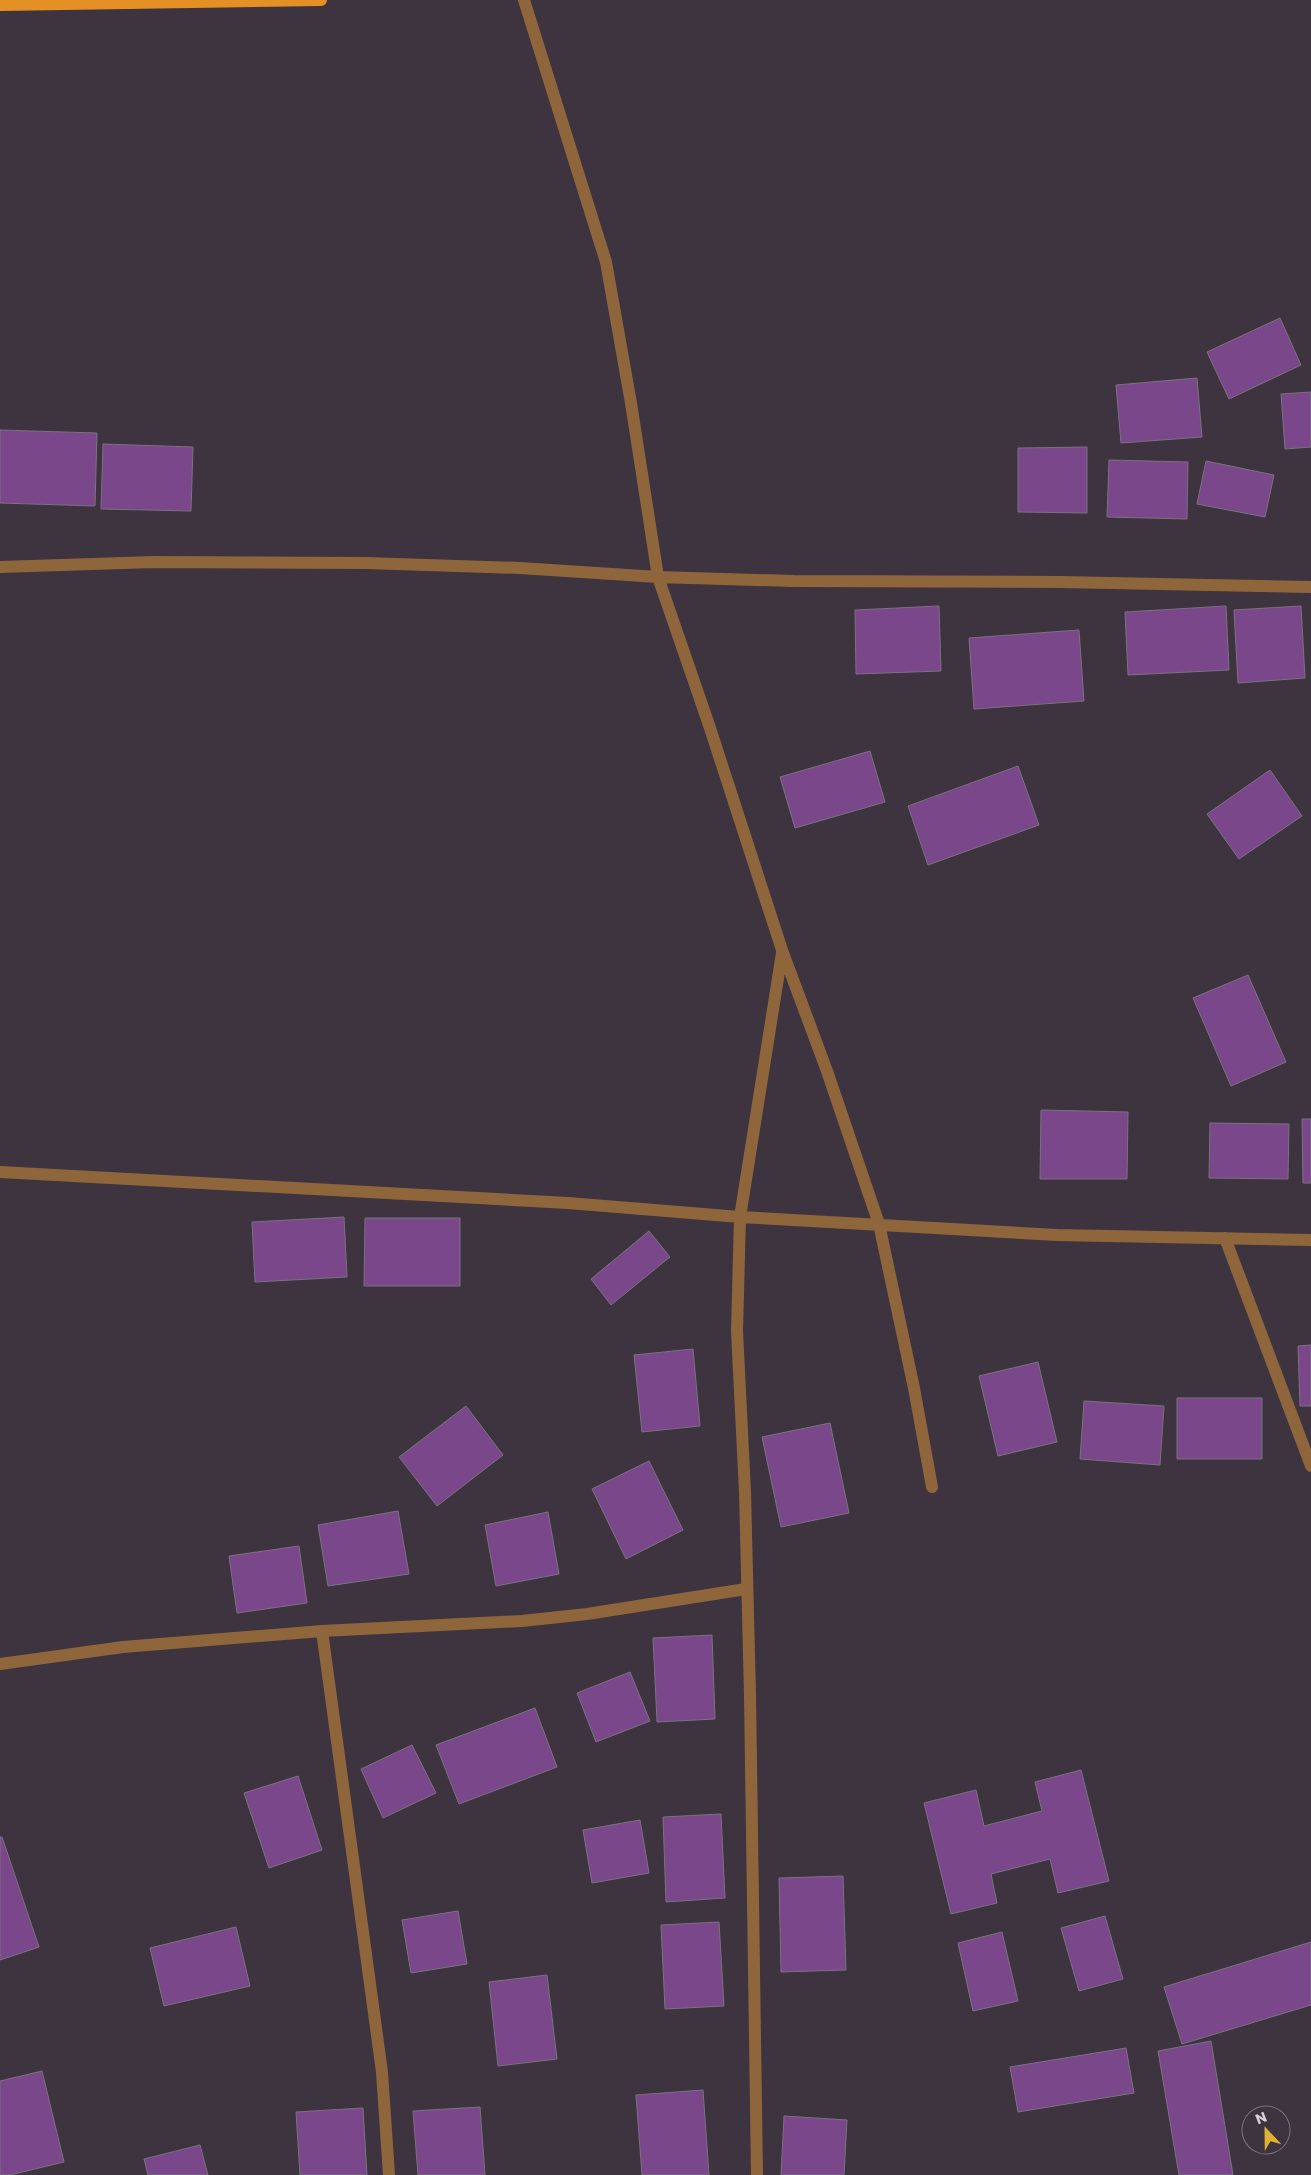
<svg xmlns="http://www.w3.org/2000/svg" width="1311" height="2175" viewBox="0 0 1311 2175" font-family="Poppins,sans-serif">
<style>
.building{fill:#79478a;stroke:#7c7280}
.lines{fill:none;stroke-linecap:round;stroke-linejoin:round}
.minor{stroke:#8f663b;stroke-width:12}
.major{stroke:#e49025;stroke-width:12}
</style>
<rect width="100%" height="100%" fill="#3d3440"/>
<path class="building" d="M 1280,318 L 1301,365 L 1229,399 L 1207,352 Z
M 1197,378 L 1202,437 L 1121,443 L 1116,385 Z
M 1311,392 L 1311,447 L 1285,449 L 1281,394 Z
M 0,430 L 97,433 L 95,506 L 0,503 Z
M 103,444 L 193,447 L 191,511 L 101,509 Z
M 1087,447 L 1087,513 L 1018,512 L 1018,448 Z
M 1109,460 L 1188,462 L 1187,519 L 1107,517 Z
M 1206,461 L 1274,475 L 1265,517 L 1197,504 Z
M 939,606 L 941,671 L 856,674 L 855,610 Z
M 1226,606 L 1229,670 L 1128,675 L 1125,612 Z
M 1301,606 L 1305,678 L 1238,683 L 1234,610 Z
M 1079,630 L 1084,701 L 974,709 L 969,638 Z
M 870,751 L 885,802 L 795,828 L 780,777 Z
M 1018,766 L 1039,825 L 928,865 L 908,806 Z
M 1270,770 L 1302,816 L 1239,859 L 1207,814 Z
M 1248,975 L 1286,1062 L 1231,1086 L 1193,998 Z
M 1041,1110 L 1128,1112 L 1127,1179 L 1040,1179 Z
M 1302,1119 L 1311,1119 L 1311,1183 L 1303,1183 Z
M 1210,1123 L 1289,1124 L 1288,1179 L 1209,1178 Z
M 344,1217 L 347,1277 L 255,1282 L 252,1222 Z
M 365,1218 L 460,1218 L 460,1286 L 364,1286 Z
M 649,1231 L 670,1257 L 611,1305 L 591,1279 Z
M 1311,1345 L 1311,1406 L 1300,1406 L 1298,1346 Z
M 693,1349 L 700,1426 L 642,1432 L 634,1355 Z
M 1038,1362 L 1057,1442 L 998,1456 L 979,1376 Z
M 1177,1398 L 1262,1398 L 1262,1459 L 1177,1459 Z
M 1084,1401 L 1164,1406 L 1160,1465 L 1080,1459 Z
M 466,1406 L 503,1455 L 437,1506 L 399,1457 Z
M 830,1423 L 849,1513 L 781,1527 L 762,1437 Z
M 649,1461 L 683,1530 L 626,1559 L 592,1489 Z
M 398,1511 L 409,1574 L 328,1586 L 318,1525 Z
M 548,1512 L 559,1574 L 496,1586 L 485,1525 Z
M 299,1546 L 307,1603 L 237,1613 L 229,1556 Z
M 712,1635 L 715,1719 L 657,1722 L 653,1638 Z
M 630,1672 L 650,1721 L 596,1742 L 577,1693 Z
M 535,1708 L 557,1767 L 459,1804 L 436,1745 Z
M 412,1745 L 436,1793 L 383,1818 L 361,1769 Z
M 1081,1770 L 1109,1881 L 1058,1893 L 1050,1859 L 991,1874 L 997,1903 L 951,1914 L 924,1803 L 976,1790 L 984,1826 L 1042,1811 L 1035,1782 Z
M 298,1776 L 322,1850 L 269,1868 L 244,1793 Z
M 721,1814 L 725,1898 L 666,1902 L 663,1817 Z
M 640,1820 L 649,1873 L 592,1883 L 583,1830 Z
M 0,1837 L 2,1837 L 39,1947 L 0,1960 Z
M 843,1876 L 846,1970 L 781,1972 L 779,1878 Z
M 458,1911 L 467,1964 L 411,1973 L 402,1920 Z
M 1105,1916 L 1123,1979 L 1079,1991 L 1061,1928 Z
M 719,1922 L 724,2006 L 665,2009 L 661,1925 Z
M 236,1927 L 250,1986 L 164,2006 L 150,1948 Z
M 1002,1932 L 1018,2001 L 973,2011 L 958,1943 Z
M 1311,1942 L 1311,2005 L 1182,2044 L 1164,1987 Z
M 547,1975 L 557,2059 L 498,2066 L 489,1982 Z
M 1211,2041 L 1233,2175 L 1179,2175 L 1158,2051 Z
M 1126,2048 L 1134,2093 L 1018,2112 L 1010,2067 Z
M 42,2071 L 64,2162 L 10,2175 L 0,2175 L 0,2081 Z
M 703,2090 L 709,2175 L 642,2175 L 636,2095 Z
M 480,2107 L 485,2175 L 418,2175 L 413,2111 Z
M 363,2108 L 367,2175 L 300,2175 L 296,2112 Z
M 784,2116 L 847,2120 L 844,2175 L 781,2175 Z
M 200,2145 L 208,2175 L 148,2175 L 144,2159 Z"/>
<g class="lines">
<path class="minor" d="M 524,0 L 606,262 L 631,403 L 658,577 L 709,725 L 782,950 L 827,1071 L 879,1224 L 914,1388 L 932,1487
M 0,567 L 154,562 L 366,563 L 520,568 L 658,577 L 793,581 L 1060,582 L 1311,587
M 0,1172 L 568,1203 L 740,1217 L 1057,1235 L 1311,1240
M 1225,1238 L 1311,1466
M 322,1631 L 382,2072 L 389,2175
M 0,1664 L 123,1647 L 322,1631 L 522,1621 L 587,1614 L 746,1589
M 757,2175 L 750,1695 L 745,1492 L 737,1331 L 740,1217 L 782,953"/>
<path class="major" d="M 0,5 L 321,0"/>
</g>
<g transform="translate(1266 2130) rotate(338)"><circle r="24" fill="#3d3440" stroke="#7a727c"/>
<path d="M0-4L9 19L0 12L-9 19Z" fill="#deb133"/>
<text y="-8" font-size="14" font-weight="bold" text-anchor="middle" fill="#d5cfd7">N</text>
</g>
</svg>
